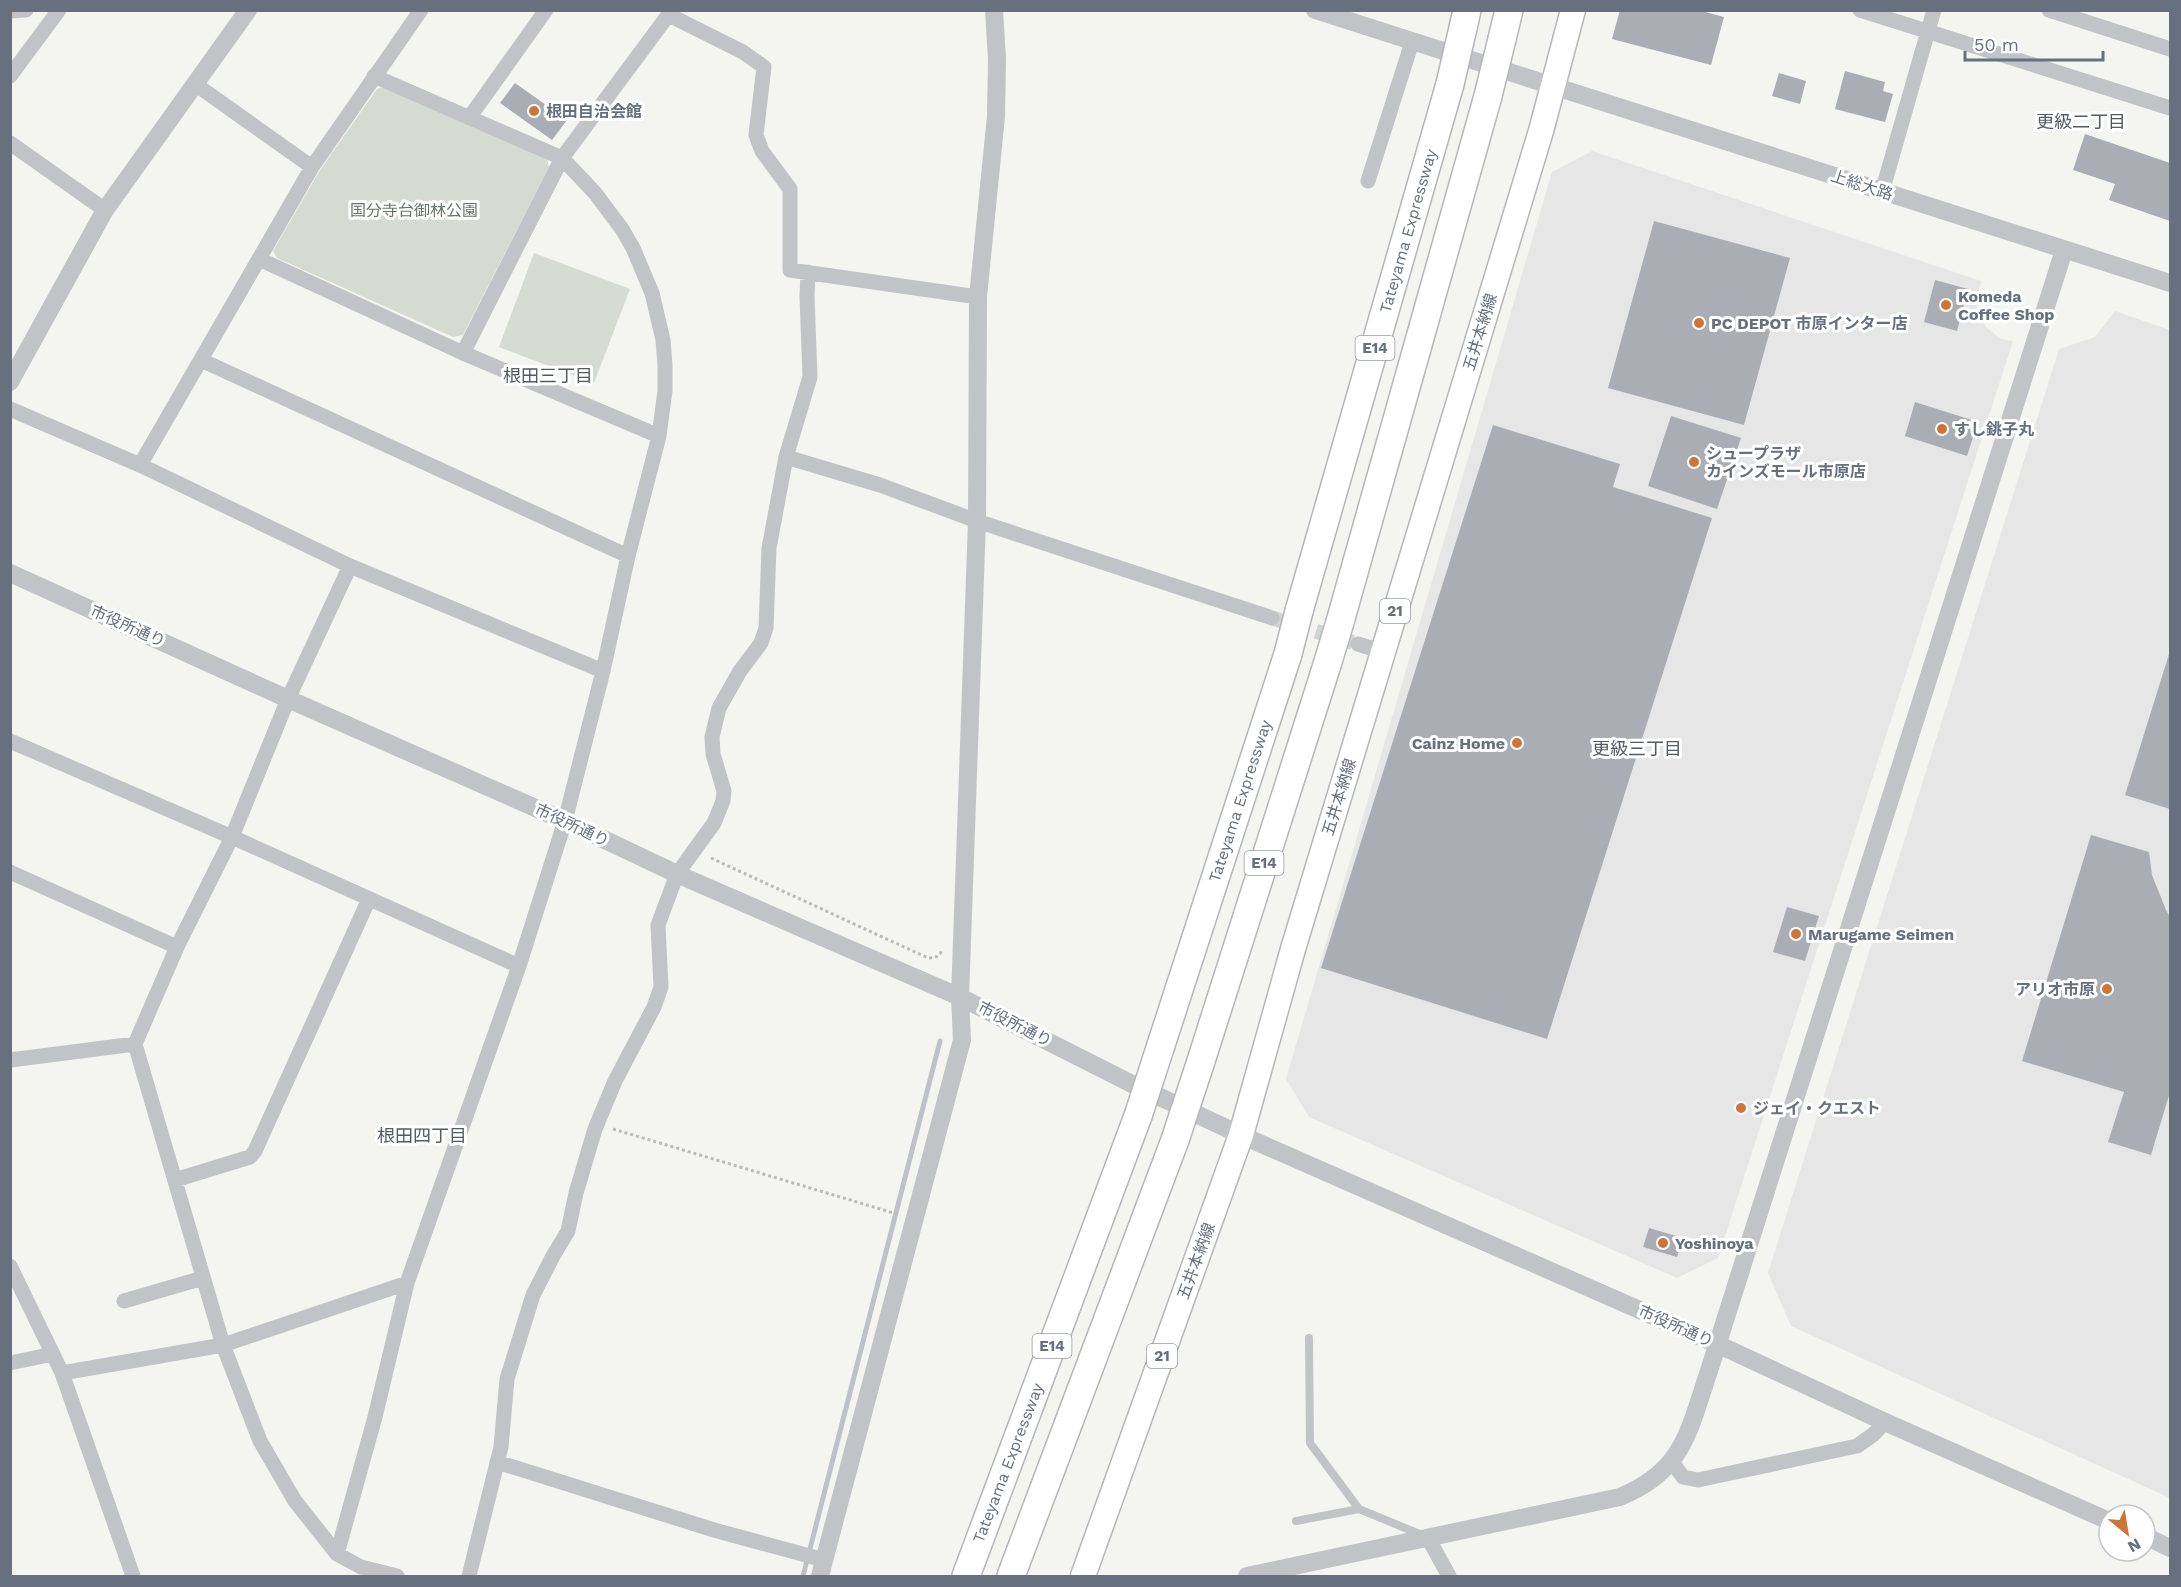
<svg xmlns="http://www.w3.org/2000/svg" width="2181" height="1587" viewBox="0 0 2181 1587" font-family="'Work Sans','Noto Sans JP',sans-serif">
<style>
.built{fill:#e5e6e5}
.green{fill:#d5dbd3}
.lines{fill:none;stroke-linecap:round;stroke-linejoin:round}
.stream{stroke:#bcc2c8;stroke-width:5}
.building{fill:#aaaeb4}
.minor-tunnel{stroke:#d1d4d4;stroke-width:15;stroke-dasharray:15 8;stroke-linecap:butt}
.primary-casing{stroke:#b4b6ba;stroke-width:27}
.motorway-casing{stroke:#b3b5b9;stroke-width:30}
.path{stroke:#b8babc;stroke-width:3;stroke-dasharray:3 3;stroke-linecap:butt}
.service{stroke:#c1c3c6;stroke-width:8}
.minor{stroke:#c1c3c6;stroke-width:15}
.tertiary{stroke:#c1c3c6;stroke-width:18}
.primary{stroke:#fff;stroke-width:24}
.motorway{stroke:#fff;stroke-width:27}
.motorway-bridge-casing{stroke:#b3b5b9;stroke-width:30;stroke-linecap:butt}
.motorway-bridge{stroke:#fff;stroke-width:27}
.poi-dot{fill:#cf7437;stroke:#fff;stroke-width:2}
.labels{text-anchor:middle;dominant-baseline:central;stroke-width:6;stroke-linejoin:round;paint-order:stroke}
.shield{fill:#fff;stroke:#959ba5;stroke-width:1.5}
.shield-label{font-size:15px;font-weight:bold;fill:#67707f}
.poi-label{font-size:16px;font-weight:bold;fill:#67707f;stroke:#fff;text-anchor:start}
.street-label{font-size:16px;fill:#67707f;stroke:#fff}
.park-label{font-size:16px;fill:#657765;stroke:#fff}
.neighbourhood-label{font-size:18px;fill:#545b65;stroke:#fff}
</style>
<rect width="100%" height="100%" fill="#f4f5f1"/>
<path class="built" d="M 1592,151 L 1981,281 L 1978,295 L 1977,312 L 1987,328 L 2001,339 L 2013,341 L 1718,1258 L 1677,1278 L 1309,1117 L 1286,1079 L 1552,172 Z
M 2115,311 L 2170,330 L 2170,1498 L 1791,1326 L 1768,1273 L 2059,349 L 2095,337 Z"/>
<path class="green" d="M 386,86 L 547,158 L 549,167 L 463,335 L 453,337 L 277,258 L 273,251 L 320,170 L 377,89 Z
M 534,253 L 630,289 L 594,383 L 499,347 Z"/>
<g class="lines">
<path class="stream" d="M 803,1576 L 940,1041"/>
</g>
<path class="building" d="M 1620,10 L 1698,10 L 1724,17 L 1711,65 L 1612,39 Z
M 1845,71 L 1885,82 L 1883,91 L 1893,94 L 1885,122 L 1835,109 Z
M 1779,73 L 1806,81 L 1800,104 L 1772,96 Z
M 515,83 L 567,120 L 552,140 L 500,103 Z
M 2085,134 L 2170,163 L 2170,221 L 2109,200 L 2115,184 L 2073,170 Z
M 1654,221 L 1790,258 L 1744,425 L 1608,388 Z
M 1935,280 L 1968,289 L 1957,331 L 1924,322 Z
M 1915,402 L 1978,422 L 1967,456 L 1905,436 Z
M 1671,416 L 1741,438 L 1717,509 L 1648,486 Z
M 1493,425 L 1620,464 L 1613,487 L 1712,518 L 1547,1039 L 1321,968 Z
M 2170,651 L 2170,809 L 2125,795 Z
M 2091,835 L 2149,852 L 2152,875 L 2166,910 L 2170,917 L 2170,1092 L 2151,1155 L 2108,1142 L 2124,1092 L 2022,1061 Z
M 1787,907 L 1819,916 L 1805,961 L 1773,952 Z
M 1649,1228 L 1683,1238 L 1677,1257 L 1643,1247 Z"/>
<g class="lines">
<path class="minor-tunnel" d="M 1272,618 L 1358,644"/>
<defs>
<path id="primary" d="M 1083,1576 L 1241,1135 L 1293,949 L 1541,131 L 1573,10"/>
<path id="motorway" d="M 1463,28 L 1467,10
M 1502,39 L 1509,10
M 1299,611 L 1450,84
M 1340,622 L 1488,96
M 1161,1045 L 1288,654
M 1201,1061 L 1327,665
M 966,1576 L 1138,1116
M 1011,1576 L 1175,1140"/>
</defs>
<use href="#primary" class="primary-casing"/>
<use href="#motorway" class="motorway-casing"/>
<path class="path" d="M 711,858 L 928,958 C 935,958 939,957 942,950
M 613,1129 L 897,1214"/>
<path class="service" d="M 1309,1338 L 1310,1443 L 1359,1509 L 1422,1535
M 1296,1521 L 1359,1509"/>
<path class="minor" d="M 1860,10 L 2170,108
M 2049,10 L 2170,49
M 10,11 L 26,10
M 669,15 L 743,52 L 764,67 L 756,135 L 762,151 L 790,189 L 790,270 L 978,297
M 10,76 L 59,10
M 195,84 L 312,167
M 469,118 L 546,10
M 10,143 L 105,210
M 1368,181 L 1412,42
M 1882,192 L 1934,10
M 259,259 L 463,353 L 659,436
M 463,353 L 562,158 L 672,10
M 201,360 L 628,556
M 10,409 L 140,465 L 350,566 L 603,671
M 786,457 L 880,485 L 977,521 L 1272,618
M 140,465 L 312,167 L 421,10
M 350,566 L 288,699 L 232,837 L 177,947 L 135,1044 L 223,1345 L 260,1441 L 295,1501 L 337,1554 L 361,1567 L 397,1576
M 1358,644 L 1383,652
M 10,741 L 232,837 L 519,966
M 10,872 L 177,947
M 10,1060 L 135,1044
M 175,1180 L 250,1157 L 255,1151 L 369,899
M 10,1266 L 62,1373 L 133,1576
M 124,1301 L 203,1278
M 10,1363 L 53,1354
M 62,1373 L 223,1345 L 407,1283
M 497,1462 L 714,1530 L 824,1560
M 1672,1462 L 1683,1477 L 1698,1480 L 1857,1446 L 1874,1434 L 1885,1422
M 1428,1538 L 1449,1576
M 337,1554 L 375,1417 L 407,1283 L 519,966 L 565,821 L 603,671 L 628,556 L 659,436 L 665,391 L 665,365 L 663,340 L 652,293 L 633,248 L 622,229 L 595,193 L 562,158 L 374,76
M 469,1576 L 501,1447 L 507,1379 L 533,1295 L 553,1256 L 568,1231 L 576,1193 L 595,1129 L 615,1081 L 654,1007 L 661,987 L 658,925 L 677,874 L 714,823 L 723,801 L 724,791 L 713,754 L 712,737 L 719,708 L 740,671 L 761,643 L 766,628 L 769,548 L 786,457 L 810,377 L 807,296 L 808,272"/>
<path class="tertiary" d="M 1315,10 L 2170,283
M 10,382 L 105,210 L 248,10
M 10,573 L 288,699 L 565,821 L 677,874 L 960,997 L 1130,1083 L 1241,1135 L 1717,1344 L 1885,1422 L 2109,1521
M 2145,1536 L 2170,1548
M 820,1576 L 962,1040 L 960,997 L 977,521 L 978,297 L 996,116 L 997,59 L 994,10
M 1247,1576 L 1620,1497 C 1683,1471 1688,1433 1708,1374 L 2064,250"/>
<use href="#primary" class="primary"/>
<use href="#motorway" class="motorway"/>
<defs>
<path id="motorway-bridge" d="M 1450,84 L 1463,28
M 1488,96 L 1502,39
M 1288,654 L 1299,611
M 1327,665 L 1340,622
M 1138,1116 L 1161,1045
M 1175,1140 L 1201,1061"/>
</defs>
<use href="#motorway-bridge" class="motorway-bridge-casing"/>
<use href="#motorway-bridge" class="motorway-bridge"/>
</g>
<g class="poi-dot">
<circle cx="534" cy="111" r="6"/>
<circle cx="1946" cy="305" r="6"/>
<circle cx="1699" cy="323" r="6"/>
<circle cx="1942" cy="429" r="6"/>
<circle cx="1694" cy="462" r="6"/>
<circle cx="1517" cy="743" r="6"/>
<circle cx="1796" cy="934" r="6"/>
<circle cx="2107" cy="989" r="6"/>
<circle cx="1741" cy="1108" r="6"/>
<circle cx="1663" cy="1243" r="6"/>
</g>
<g class="labels">
<g class="shield">
<rect x="1355.5" y="336" width="39" height="24" rx="4.5"/>
<rect x="1380" y="599" width="30" height="24" rx="4.5"/>
<rect x="1244.5" y="851" width="39" height="24" rx="4.5"/>
<rect x="1032.5" y="1334" width="39" height="24" rx="4.5"/>
<rect x="1147" y="1344" width="30" height="24" rx="4.5"/>
</g>
<g class="shield-label">
<text x="1375" y="348">E14</text>
<text x="1395" y="611">21</text>
<text x="1264" y="863">E14</text>
<text x="1052" y="1346">E14</text>
<text x="1162" y="1356">21</text>
</g>
<g class="poi-label">
<text x="546" y="111">根田自治会館</text>
<text x="1958" y="296">Komeda<tspan x="1958" dy="18">Coffee Shop</tspan></text>
<text x="1711" y="323">PC DEPOT 市原インター店</text>
<text x="1954" y="429">すし銚子丸</text>
<text x="1706" y="453">シュープラザ<tspan x="1706" dy="18">カインズモール市原店</tspan></text>
<text x="1505" y="743" text-anchor="end">Cainz Home</text>
<text x="1808" y="934">Marugame Seimen</text>
<text x="2095" y="989" text-anchor="end">アリオ市原</text>
<text x="1753" y="1108">ジェイ・クエスト</text>
<text x="1675" y="1243">Yoshinoya</text>
</g>
<g class="street-label">
<text transform="translate(1862 185) rotate(18)">上総大路</text>
<text transform="translate(1408 231) rotate(-74)">Tateyama Expressway</text>
<text transform="translate(1480 332) rotate(-73)">五井本納線</text>
<text transform="translate(128 626) rotate(24)">市役所通り</text>
<text transform="translate(1339 797) rotate(-73)">五井本納線</text>
<text transform="translate(1240 801) rotate(-72)">Tateyama Expressway</text>
<text transform="translate(572 825) rotate(25)">市役所通り</text>
<text transform="translate(1015 1024) rotate(27)">市役所通り</text>
<text transform="translate(1196 1261) rotate(-70)">五井本納線</text>
<text transform="translate(1676 1326) rotate(24)">市役所通り</text>
<text transform="translate(1008 1463) rotate(-69)">Tateyama Expressway</text>
</g>
<g class="park-label">
<text x="414" y="210">国分寺台御林公園</text>
</g>
<g class="neighbourhood-label">
<text x="2081" y="121">更級二丁目</text>
<text x="548" y="375">根田三丁目</text>
<text x="1637" y="748">更級三丁目</text>
<text x="422" y="1135">根田四丁目</text>
</g>
</g>
<rect width="2181" height="1587" fill="none" stroke="#67707f" stroke-width="24"/>
<g transform="translate(2127 1533) rotate(150)"><circle r="28" fill="#ffffff" stroke="#c2c6cc" stroke-width="1.5"/>
<path d="M0-4.5L10 22L0 15L-10 22Z" fill="#cf7437"/>
<text y="-9" font-size="16" font-weight="bold" text-anchor="middle" fill="#67707f">N</text>
</g>
<path d="M1965 51v9h138v-9" fill="none" stroke="#67707f" stroke-width="3"/>
<text x="1974" y="51" font-size="18" fill="#67707f" stroke="#ffffff" stroke-width="4.5" paint-order="stroke">50 m</text>
</svg>
